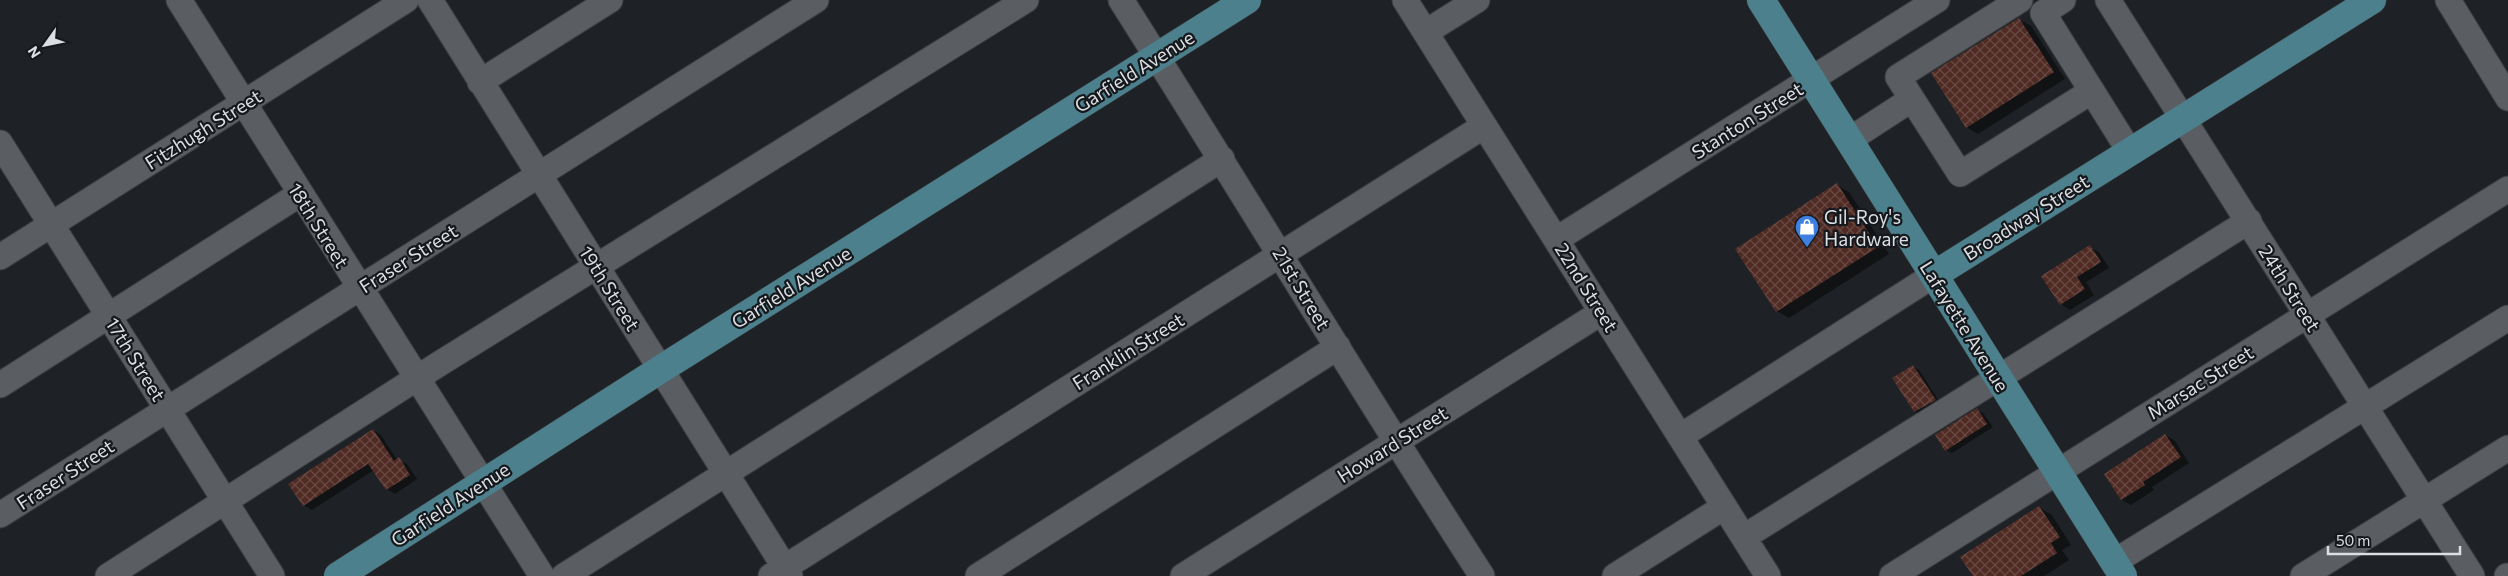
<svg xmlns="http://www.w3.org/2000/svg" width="2508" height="576" viewBox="0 0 2508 576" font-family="Commissioner,sans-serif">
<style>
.shadow{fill:#0007}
.building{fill:url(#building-cross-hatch)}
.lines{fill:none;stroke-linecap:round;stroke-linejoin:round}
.minor-casing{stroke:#3b3f42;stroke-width:27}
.major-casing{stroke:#3b3f42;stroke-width:29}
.minor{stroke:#5a5e63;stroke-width:25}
.major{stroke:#4b808c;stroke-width:28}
.labels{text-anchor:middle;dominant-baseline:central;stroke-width:4.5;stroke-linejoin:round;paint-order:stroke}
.street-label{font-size:19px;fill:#dcdfe2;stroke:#15191d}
.poi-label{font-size:19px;fill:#dcdfe2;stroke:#15191d;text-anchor:start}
</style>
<defs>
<pattern id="building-cross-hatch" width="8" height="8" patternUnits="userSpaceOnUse" patternTransform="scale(1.25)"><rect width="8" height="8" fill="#4f2b23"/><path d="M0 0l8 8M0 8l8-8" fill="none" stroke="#684943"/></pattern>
</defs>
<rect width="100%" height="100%" fill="#1e2226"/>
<path class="shadow" d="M 2019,19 L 2031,26 L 2065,79 L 1978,134 L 1966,127 Z
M 1837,185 L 1849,192 L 1889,254 L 1789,318 L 1777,311 Z
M 2090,247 L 2099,252 L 2109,268 L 2086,282 L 2094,295 L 2070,310 L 2061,304 Z
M 1913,366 L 1919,370 L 1941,404 L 1921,415 L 1915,411 Z
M 1977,410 L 1983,413 L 1993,427 L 1952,453 L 1946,450 Z
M 373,430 L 381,435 L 397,460 L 407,464 L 417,479 L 395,494 L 387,489 L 374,470 L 312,510 L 304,505 L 290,484 Z
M 2166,435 L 2175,441 L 2189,463 L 2152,487 L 2154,490 L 2131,505 L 2122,500 Z
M 2040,508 L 2052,515 L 2071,545 L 2062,550 L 2069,560 L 2044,576 L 1974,576 Z"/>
<path class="building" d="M 2019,18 L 2054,72 L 1966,128 L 1931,73 Z
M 1837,183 L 1878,247 L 1776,312 L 1735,249 Z
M 2090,245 L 2101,262 L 2077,277 L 2085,289 L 2060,305 L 2041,276 Z
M 1913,365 L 1936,400 L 1914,412 L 1892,378 Z
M 1977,408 L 1987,424 L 1945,451 L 1935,435 Z
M 373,429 L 394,461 L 399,457 L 410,475 L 386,490 L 368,464 L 303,506 L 288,484 Z
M 2165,434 L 2181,457 L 2143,482 L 2145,485 L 2121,500 L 2104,474 Z
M 2039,506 L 2060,537 L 2051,543 L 2057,553 L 2021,576 L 1973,576 L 1960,557 Z"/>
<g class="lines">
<defs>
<path id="minor" d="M 179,0 L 542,576
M 430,0 L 790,576
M 1121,0 C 1242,191 1359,386 1482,576
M 1405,0 L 1768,576
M 2063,0 L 2043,13 L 2130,152
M 2108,0 L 2472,576
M 2448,0 L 2508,98
M 1426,32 L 1477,0
M 480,82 L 610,0
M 1912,99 L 1898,77 L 2020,0
M 1849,140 L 1912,99 L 1960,174 L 2092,91
M 0,143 L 272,576
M 1557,239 L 1937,0
M 0,257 L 406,0
M 0,385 L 300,194
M 1681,436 L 1934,275
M 0,515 L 816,0
M 1744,537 L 2249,221
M 2114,562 L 2508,318
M 108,576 L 439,364 L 1026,0
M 564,576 L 1222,159
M 771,576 L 1484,126
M 978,576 L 1338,347
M 1183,576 L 1602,312
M 1615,576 L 1724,507
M 1892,576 L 2508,189
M 2303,576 L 2508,448
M 2507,576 L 2508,576"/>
<path id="major" d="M 1761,0 L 2123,576
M 1934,275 L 2372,0
M 338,576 L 661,369 L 1247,0"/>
</defs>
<use href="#minor" class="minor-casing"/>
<use href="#major" class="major-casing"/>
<use href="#minor" class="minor"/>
<use href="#major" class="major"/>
</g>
<defs>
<symbol id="shop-pin" viewBox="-11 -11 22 30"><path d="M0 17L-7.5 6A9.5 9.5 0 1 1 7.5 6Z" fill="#3f7fe0" stroke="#15191d"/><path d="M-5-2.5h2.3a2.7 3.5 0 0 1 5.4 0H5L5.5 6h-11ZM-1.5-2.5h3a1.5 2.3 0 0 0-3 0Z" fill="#fff"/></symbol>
</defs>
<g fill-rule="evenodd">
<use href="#shop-pin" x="1793" y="213" width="28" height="38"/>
</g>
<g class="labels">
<g class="street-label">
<text transform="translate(1134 71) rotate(-32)">Garfield Avenue</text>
<text transform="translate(1747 120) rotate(-32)">Stanton Street</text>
<text transform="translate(203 129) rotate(-32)">Fitzhugh Street</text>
<text transform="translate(2026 217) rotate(-32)">Broadway Street</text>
<text transform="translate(319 225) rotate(58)">18th Street</text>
<text transform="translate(408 258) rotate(-32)">Fraser Street</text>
<text transform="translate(791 287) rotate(-32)">Garfield Avenue</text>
<text transform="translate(1587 287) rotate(58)">22nd Street</text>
<text transform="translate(610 288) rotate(58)">19th Street</text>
<text transform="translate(1302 288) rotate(59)">21st Street</text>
<text transform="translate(2290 288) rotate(58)">24th Street</text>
<text transform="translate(1965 326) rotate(58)">Lafayette Avenue</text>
<text transform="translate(1128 351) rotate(-32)">Franklin Street</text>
<text transform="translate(136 359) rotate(58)">17th Street</text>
<text transform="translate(2200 382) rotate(-32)">Marsac Street</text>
<text transform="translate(1392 444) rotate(-32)">Howard Street</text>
<text transform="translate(65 474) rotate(-33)">Fraser Street</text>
<text transform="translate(450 504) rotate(-33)">Garfield Avenue</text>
</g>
<g class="poi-label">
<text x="1824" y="216">Gil-Roy's<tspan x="1824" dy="22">Hardware</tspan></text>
</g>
</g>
<g transform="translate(45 45) rotate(237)" stroke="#15191d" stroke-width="4" paint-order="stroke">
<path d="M0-4L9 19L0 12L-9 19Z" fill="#dcdfe2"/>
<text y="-8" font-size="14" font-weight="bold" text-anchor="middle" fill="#dcdfe2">N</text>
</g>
<path d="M2328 546v8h132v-8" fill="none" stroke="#dcdfe2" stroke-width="2.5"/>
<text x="2336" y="546" font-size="15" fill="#dcdfe2" stroke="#15191d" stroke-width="4" paint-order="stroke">50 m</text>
</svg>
